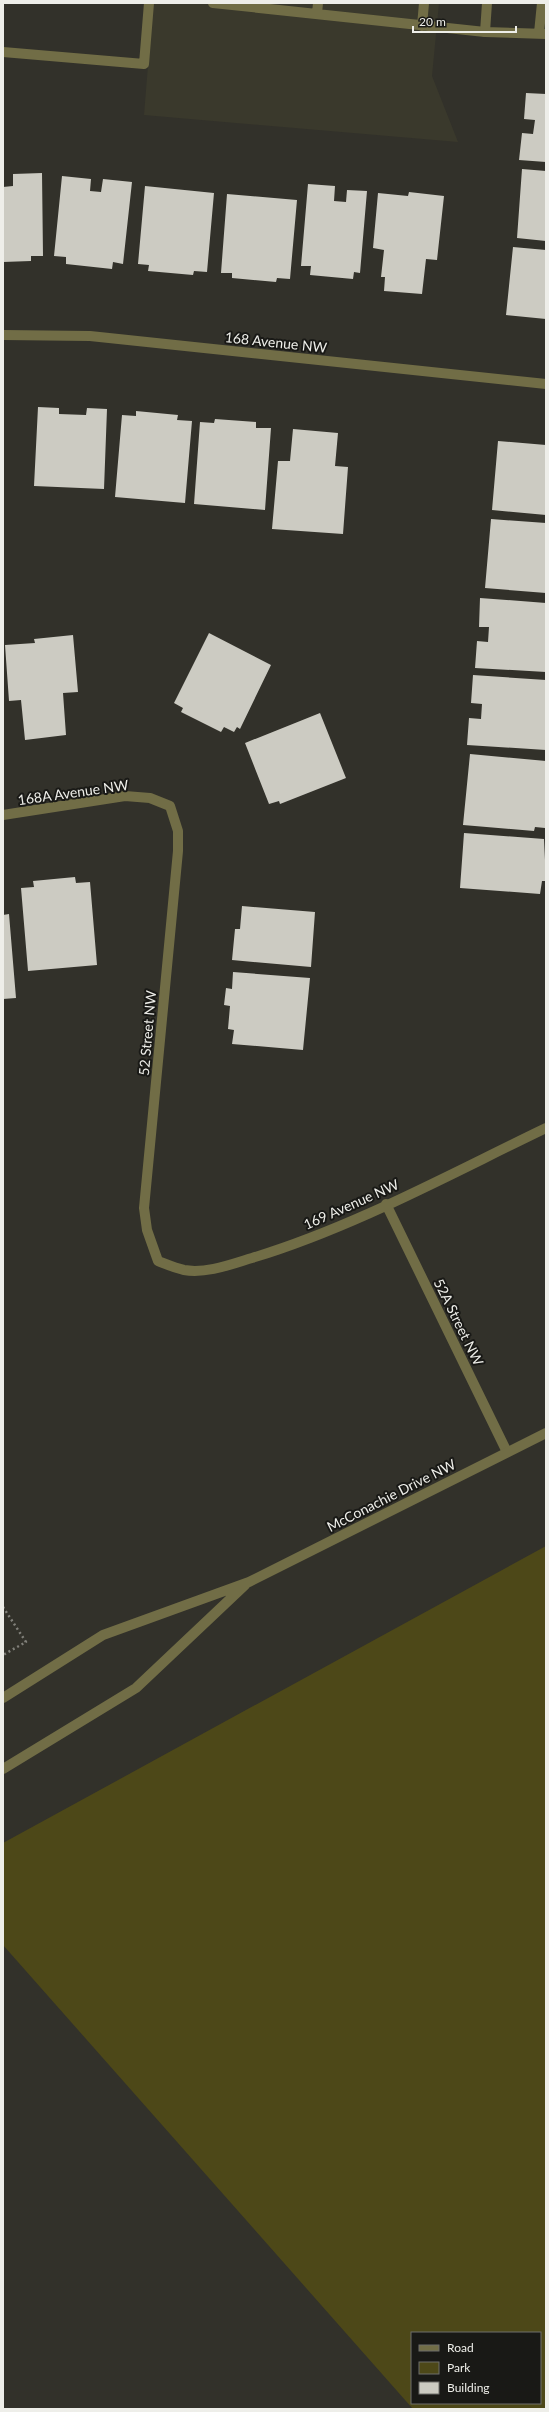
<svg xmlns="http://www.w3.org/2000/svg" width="549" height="2412" viewBox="0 0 549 2412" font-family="Lato,sans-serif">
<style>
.built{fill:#3a392c}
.green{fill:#4d4818;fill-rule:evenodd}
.building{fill:#cccbc2}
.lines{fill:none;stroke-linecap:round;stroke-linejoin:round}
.path{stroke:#81807a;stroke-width:2.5;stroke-dasharray:2 3;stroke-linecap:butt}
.service{stroke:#716d46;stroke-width:10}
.minor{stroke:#716d46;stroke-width:10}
.tertiary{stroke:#716d46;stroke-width:10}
.labels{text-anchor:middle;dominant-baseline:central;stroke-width:4;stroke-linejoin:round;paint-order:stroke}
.street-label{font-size:14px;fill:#eeeee9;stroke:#191916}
</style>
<rect width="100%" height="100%" fill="#32312a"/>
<path class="built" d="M 153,3 L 439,3 L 432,76 L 458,142 L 144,115 Z"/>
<path class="green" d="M 546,1546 L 546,2409 L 413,2409 L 3,1945 L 3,1843 ZM 412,2333 L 540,2333 L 540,2403 L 412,2403 Z"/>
<path class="building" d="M 526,93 L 546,94 L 546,162 L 519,160 L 522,133 L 533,134 L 535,120 L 524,119 Z
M 522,169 L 546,171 L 546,241 L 517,238 Z
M 42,173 L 43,256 L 31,256 L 31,261 L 3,262 L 3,187 L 13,186 L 13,174 Z
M 62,176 L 91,179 L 90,191 L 101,192 L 103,179 L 132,182 L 123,264 L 113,262 L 112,269 L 66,264 L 66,257 L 54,256 Z
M 308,184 L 335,186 L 334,201 L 346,202 L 347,190 L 367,191 L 360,273 L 354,272 L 353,279 L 310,275 L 311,266 L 301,266 Z
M 145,186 L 214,193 L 207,272 L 194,271 L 193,275 L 148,271 L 149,265 L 138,264 Z
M 409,192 L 444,196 L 437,260 L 426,259 L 422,294 L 384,291 L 385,277 L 381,277 L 384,250 L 373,248 L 378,193 L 408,196 Z
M 227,194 L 297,200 L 290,279 L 277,278 L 276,282 L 232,278 L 232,273 L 221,273 Z
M 513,247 L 546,250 L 546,319 L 506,315 Z
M 38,407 L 59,408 L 59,414 L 86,415 L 87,408 L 107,409 L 104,489 L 34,486 Z
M 136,411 L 178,415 L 177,420 L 192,421 L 185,503 L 115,497 L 122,415 L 136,416 Z
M 215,419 L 256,422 L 256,428 L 271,428 L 265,510 L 194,504 L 200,422 L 214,423 Z
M 293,429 L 338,433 L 335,466 L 348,467 L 343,534 L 272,529 L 278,461 L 290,461 Z
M 498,441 L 546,445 L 546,515 L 492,510 Z
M 491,519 L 546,523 L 546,593 L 485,588 Z
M 480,598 L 546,603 L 546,672 L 475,668 L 477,641 L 488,642 L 489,627 L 479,627 Z
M 209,633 L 271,665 L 240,729 L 237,727 L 234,732 L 224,727 L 221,732 L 181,712 L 183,708 L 174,703 Z
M 73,635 L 78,692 L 63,693 L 66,735 L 25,740 L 21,700 L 9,701 L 5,645 L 35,643 L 34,639 Z
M 473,675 L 546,680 L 546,750 L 467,745 L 469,718 L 481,719 L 482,704 L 471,703 Z
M 320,713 L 346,778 L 280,804 L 279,801 L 269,804 L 245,743 Z
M 470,754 L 546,761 L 545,828 L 535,827 L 534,831 L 463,825 Z
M 464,833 L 544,839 L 546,881 L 542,881 L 540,894 L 460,888 Z
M 75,877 L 76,883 L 90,882 L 97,965 L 28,971 L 21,888 L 34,887 L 33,881 Z
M 242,906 L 315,912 L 311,967 L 232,960 L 235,929 L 240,929 Z
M 9,914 L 16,998 L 3,999 L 3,915 Z
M 233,972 L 310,978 L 303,1050 L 232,1044 L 234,1030 L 228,1029 L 230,1006 L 224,1005 L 226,988 L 232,989 Z"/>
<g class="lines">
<path class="path" d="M 3,1607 L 26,1642 L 3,1655"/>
<path class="service" d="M 213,3 L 485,32
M 317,14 L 318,3
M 422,26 L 424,3
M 3,52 L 144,64 L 149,3"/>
<path class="minor" d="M 487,3 L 485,32 L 546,34
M 539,33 L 542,3
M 3,335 L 90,336 L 546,384
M 3,815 L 125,796 L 150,798 L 170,806 L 178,831 L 178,851 L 144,1208 L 147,1230 L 158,1261 C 166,1264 175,1268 184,1270 C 206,1274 232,1264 252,1258 C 354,1227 450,1174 546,1128
M 386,1204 L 507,1452"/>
<path class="tertiary" d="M 3,1698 L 103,1635 L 249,1582 L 546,1433
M 3,1769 L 136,1688 L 245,1585"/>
</g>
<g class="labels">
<g class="street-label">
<text transform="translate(276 342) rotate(6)">168 Avenue NW</text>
<text transform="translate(73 792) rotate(-8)">168A Avenue NW</text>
<text transform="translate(147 1033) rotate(-85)">52 Street NW</text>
<text transform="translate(351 1204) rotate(-24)">169 Avenue NW</text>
<text transform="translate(459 1322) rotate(64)">52A Street NW</text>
<text transform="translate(391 1495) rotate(-27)">McConachie Drive NW</text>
</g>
</g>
<rect width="549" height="2412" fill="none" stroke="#eeeee9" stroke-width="8"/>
<rect x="411" y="2332" width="130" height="72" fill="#191916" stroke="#6e6e6a"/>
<rect x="419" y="2345" width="20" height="6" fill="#716d46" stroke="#6e6e6a"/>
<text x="447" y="2352" font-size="12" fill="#eeeee9">Road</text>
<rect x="419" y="2362" width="20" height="12" fill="#4d4818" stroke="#6e6e6a"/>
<text x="447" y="2372" font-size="12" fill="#eeeee9">Park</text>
<rect x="419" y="2382" width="20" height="12" fill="#cccbc2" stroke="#6e6e6a"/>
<text x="447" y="2392" font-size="12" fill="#eeeee9">Building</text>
<path d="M413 26v6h103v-6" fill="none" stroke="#eeeee9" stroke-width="2"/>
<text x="419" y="26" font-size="12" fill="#eeeee9" stroke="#191916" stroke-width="3" paint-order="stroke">20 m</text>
</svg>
